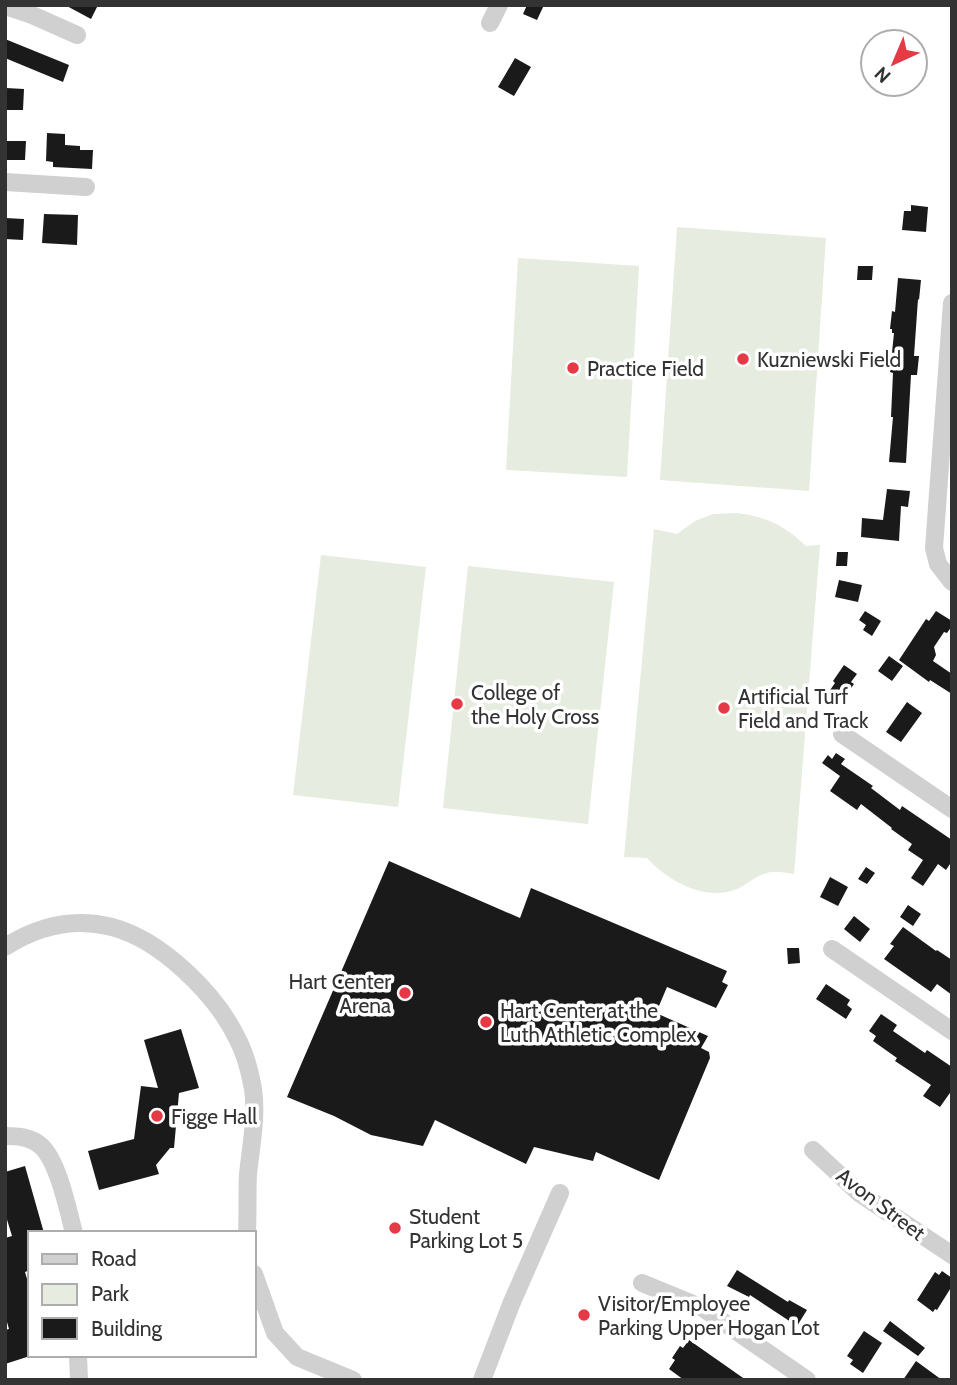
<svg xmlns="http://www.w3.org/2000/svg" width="957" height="1385" viewBox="0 0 957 1385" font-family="Cabin,sans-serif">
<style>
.green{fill:#e6ecdf}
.building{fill:#1a1a1a}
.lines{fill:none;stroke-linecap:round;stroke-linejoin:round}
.minor{stroke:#d0d0d0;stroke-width:18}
.poi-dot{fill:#e63946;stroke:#fff;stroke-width:2.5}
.labels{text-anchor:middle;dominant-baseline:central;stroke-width:7;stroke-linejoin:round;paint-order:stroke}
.poi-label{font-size:21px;fill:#333;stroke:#fff;text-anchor:start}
.street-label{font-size:21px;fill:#333;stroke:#fff}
</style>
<rect width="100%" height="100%" fill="#fff"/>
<path class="green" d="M 677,227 L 826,238 L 809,491 L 660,480 Z
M 518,258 L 639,266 L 627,477 L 506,470 Z
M 737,513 C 767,517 784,525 806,546 L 820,545 L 794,874 C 787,873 778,871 772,872 C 759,873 748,884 737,889 C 705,902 668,881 647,858 L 624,857 L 654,529 L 677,534 L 695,521 L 713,514 Z
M 321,555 L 426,567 L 398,807 L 293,795 Z
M 468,566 L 614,582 L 588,824 L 443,808 Z"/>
<path class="building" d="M 65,5 L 98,5 L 91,19 Z
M 527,5 L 544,5 L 537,20 L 523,14 Z
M 5,39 L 69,65 L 63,82 L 5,58 Z
M 515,58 L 531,67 L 514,96 L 498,87 Z
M 6,88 L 24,89 L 23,110 L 6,110 Z
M 47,133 L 65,134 L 65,145 L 80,146 L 80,150 L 93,150 L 92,169 L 53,167 L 53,162 L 46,161 Z
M 5,141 L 26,141 L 25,160 L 5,160 Z
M 911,205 L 928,207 L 926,232 L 902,230 L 904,211 L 911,211 Z
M 44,214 L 78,215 L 77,245 L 42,243 Z
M 5,218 L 24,219 L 23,240 L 5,239 Z
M 858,266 L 873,266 L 872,280 L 857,280 Z
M 898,278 L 921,280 L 919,300 L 918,299 L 914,356 L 919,356 L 917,375 L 911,375 L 906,463 L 889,462 L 893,417 L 891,417 L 893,373 L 890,372 L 894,333 L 892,333 L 892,329 L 890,329 L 892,311 L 895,312 Z
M 887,489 L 910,491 L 908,507 L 901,506 L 899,541 L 861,537 L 862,518 L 883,520 Z
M 837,552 L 848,552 L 847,566 L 836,566 Z
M 839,580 L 862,585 L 858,602 L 835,597 Z
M 865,611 L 881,621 L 872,636 L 863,630 L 866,625 L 859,620 Z
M 936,611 L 952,621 L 952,626 L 947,633 L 944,632 L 934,647 L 936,655 L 933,661 L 952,674 L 952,694 L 930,680 L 929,682 L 899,660 L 926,619 L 929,621 Z
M 889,656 L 903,666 L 892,681 L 878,671 Z
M 844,665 L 857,674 L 851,682 L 854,684 L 846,695 L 844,693 L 839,701 L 828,693 L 835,683 L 833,681 Z
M 907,702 L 922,713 L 901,742 L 886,732 Z
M 836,753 L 845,759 L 841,764 L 873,786 L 871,788 L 900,810 L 902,806 L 952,840 L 952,861 L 946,870 L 938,864 L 923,886 L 911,878 L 923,860 L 908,850 L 912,844 L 891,829 L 892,828 L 861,804 L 857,810 L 830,791 L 840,776 L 822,763 L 828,755 L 832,759 Z
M 389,861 L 520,918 L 531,888 L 727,971 L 722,982 L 728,985 L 716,1008 L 667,987 L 656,1013 L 708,1036 L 701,1048 L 709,1052 L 710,1058 L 659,1180 L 596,1152 L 593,1161 L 534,1147 L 526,1164 L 435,1120 L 423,1146 L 371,1135 L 334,1116 L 287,1097 Z
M 866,867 L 875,873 L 867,884 L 858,879 Z
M 830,877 L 848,887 L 838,906 L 820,897 Z
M 908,905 L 921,914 L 913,926 L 900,917 Z
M 854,916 L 870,929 L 860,942 L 844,929 Z
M 903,927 L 936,951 L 937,950 L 952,960 L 952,995 L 937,984 L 931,992 L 884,959 L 894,946 L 890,944 Z
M 787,948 L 799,948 L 800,963 L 788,964 Z
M 826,984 L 850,1000 L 847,1005 L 852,1009 L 846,1019 L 816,999 Z
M 881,1014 L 897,1025 L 893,1031 L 925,1053 L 927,1050 L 952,1067 L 952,1090 L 940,1107 L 923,1096 L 931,1085 L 895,1061 L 897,1058 L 873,1041 L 876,1036 L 869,1031 Z
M 181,1029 L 199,1088 L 179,1093 L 174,1148 L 170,1148 L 156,1165 L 159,1174 L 99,1190 L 88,1151 L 134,1139 L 141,1086 L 158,1088 L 144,1040 Z
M 25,1166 L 44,1233 L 30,1233 L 30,1270 L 25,1272 L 30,1289 L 30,1356 L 5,1364 L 5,1330 L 9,1329 L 5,1315 L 5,1238 L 12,1236 L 5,1213 L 5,1172 Z
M 737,1270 L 788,1302 L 789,1300 L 807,1310 L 797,1326 L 750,1295 L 749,1297 L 727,1286 Z
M 942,1271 L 952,1278 L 952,1286 L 937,1310 L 935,1309 L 933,1312 L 917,1300 L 935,1272 L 939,1275 Z
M 890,1321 L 925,1348 L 918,1356 L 883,1331 Z
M 864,1331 L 882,1343 L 863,1373 L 850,1364 L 853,1360 L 847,1356 Z
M 689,1340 L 746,1380 L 684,1380 L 669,1369 L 675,1360 L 672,1358 L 680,1346 L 683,1348 Z
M 916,1361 L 942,1380 L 903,1380 Z"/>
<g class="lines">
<path class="minor" d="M 5,6 L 32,15 L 77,35
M 490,23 L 499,5
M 5,182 L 86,187
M 952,303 L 934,548 L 938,564 L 952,582
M 842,734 L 952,809
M 5,947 C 38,926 73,917 112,927 C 161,940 215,993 237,1038 C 245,1053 250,1072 253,1089 C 257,1116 251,1146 248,1174 C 247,1193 248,1213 247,1233
M 832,949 L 952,1031
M 5,1136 C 18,1136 31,1137 41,1146 C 58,1161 68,1210 74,1233
M 813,1150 L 859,1193 L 952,1255
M 254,1274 L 275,1333 L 297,1357 L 353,1380
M 642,1283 L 703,1308 L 807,1380
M 78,1355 L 79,1380
M 482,1380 L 512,1302 L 560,1193"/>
</g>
<g class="poi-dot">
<circle cx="743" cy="359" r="7"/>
<circle cx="573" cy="368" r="7"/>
<circle cx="457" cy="704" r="7"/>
<circle cx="724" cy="708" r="7"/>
<circle cx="405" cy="993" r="7"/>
<circle cx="486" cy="1022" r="7"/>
<circle cx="157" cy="1116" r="7"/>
<circle cx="395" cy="1228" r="7"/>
<circle cx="584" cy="1315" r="7"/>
</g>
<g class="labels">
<g class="poi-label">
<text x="757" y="359">Kuzniewski Field</text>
<text x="587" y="368">Practice Field</text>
<text x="471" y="692">College of<tspan x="471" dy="24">the Holy Cross</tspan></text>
<text x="738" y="696">Artificial Turf<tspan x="738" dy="24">Field and Track</tspan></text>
<text x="391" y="981" text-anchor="end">Hart Center<tspan x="391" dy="24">Arena</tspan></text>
<text x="500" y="1010">Hart Center at the<tspan x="500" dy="24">Luth Athletic Complex</tspan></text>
<text x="171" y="1116">Figge Hall</text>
<text x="409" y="1216">Student<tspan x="409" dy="24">Parking Lot 5</tspan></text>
<text x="598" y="1303">Visitor/Employee<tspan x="598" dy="24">Parking Upper Hogan Lot</tspan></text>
</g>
<g class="street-label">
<text transform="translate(881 1204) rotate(37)">Avon Street</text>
</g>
</g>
<rect width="957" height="1385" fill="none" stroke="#333333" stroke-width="14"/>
<rect x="28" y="1231" width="228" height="126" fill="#ffffff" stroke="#adadad" stroke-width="2"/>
<rect x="42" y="1254" width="35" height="10" fill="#d0d0d0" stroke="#adadad" stroke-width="2"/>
<text x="91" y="1266" font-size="21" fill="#333333">Road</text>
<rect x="42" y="1284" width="35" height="21" fill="#e6ecdf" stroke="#adadad" stroke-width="2"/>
<text x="91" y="1301" font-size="21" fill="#333333">Park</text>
<rect x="42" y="1318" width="35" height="21" fill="#1a1a1a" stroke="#adadad" stroke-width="2"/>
<text x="91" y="1336" font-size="21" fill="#333333">Building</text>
<g transform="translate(894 63) rotate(224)"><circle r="33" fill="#ffffff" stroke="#adadad" stroke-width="2"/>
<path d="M0-5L12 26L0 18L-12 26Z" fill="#e63946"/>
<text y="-10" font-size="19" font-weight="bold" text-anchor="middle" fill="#333333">N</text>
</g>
</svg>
